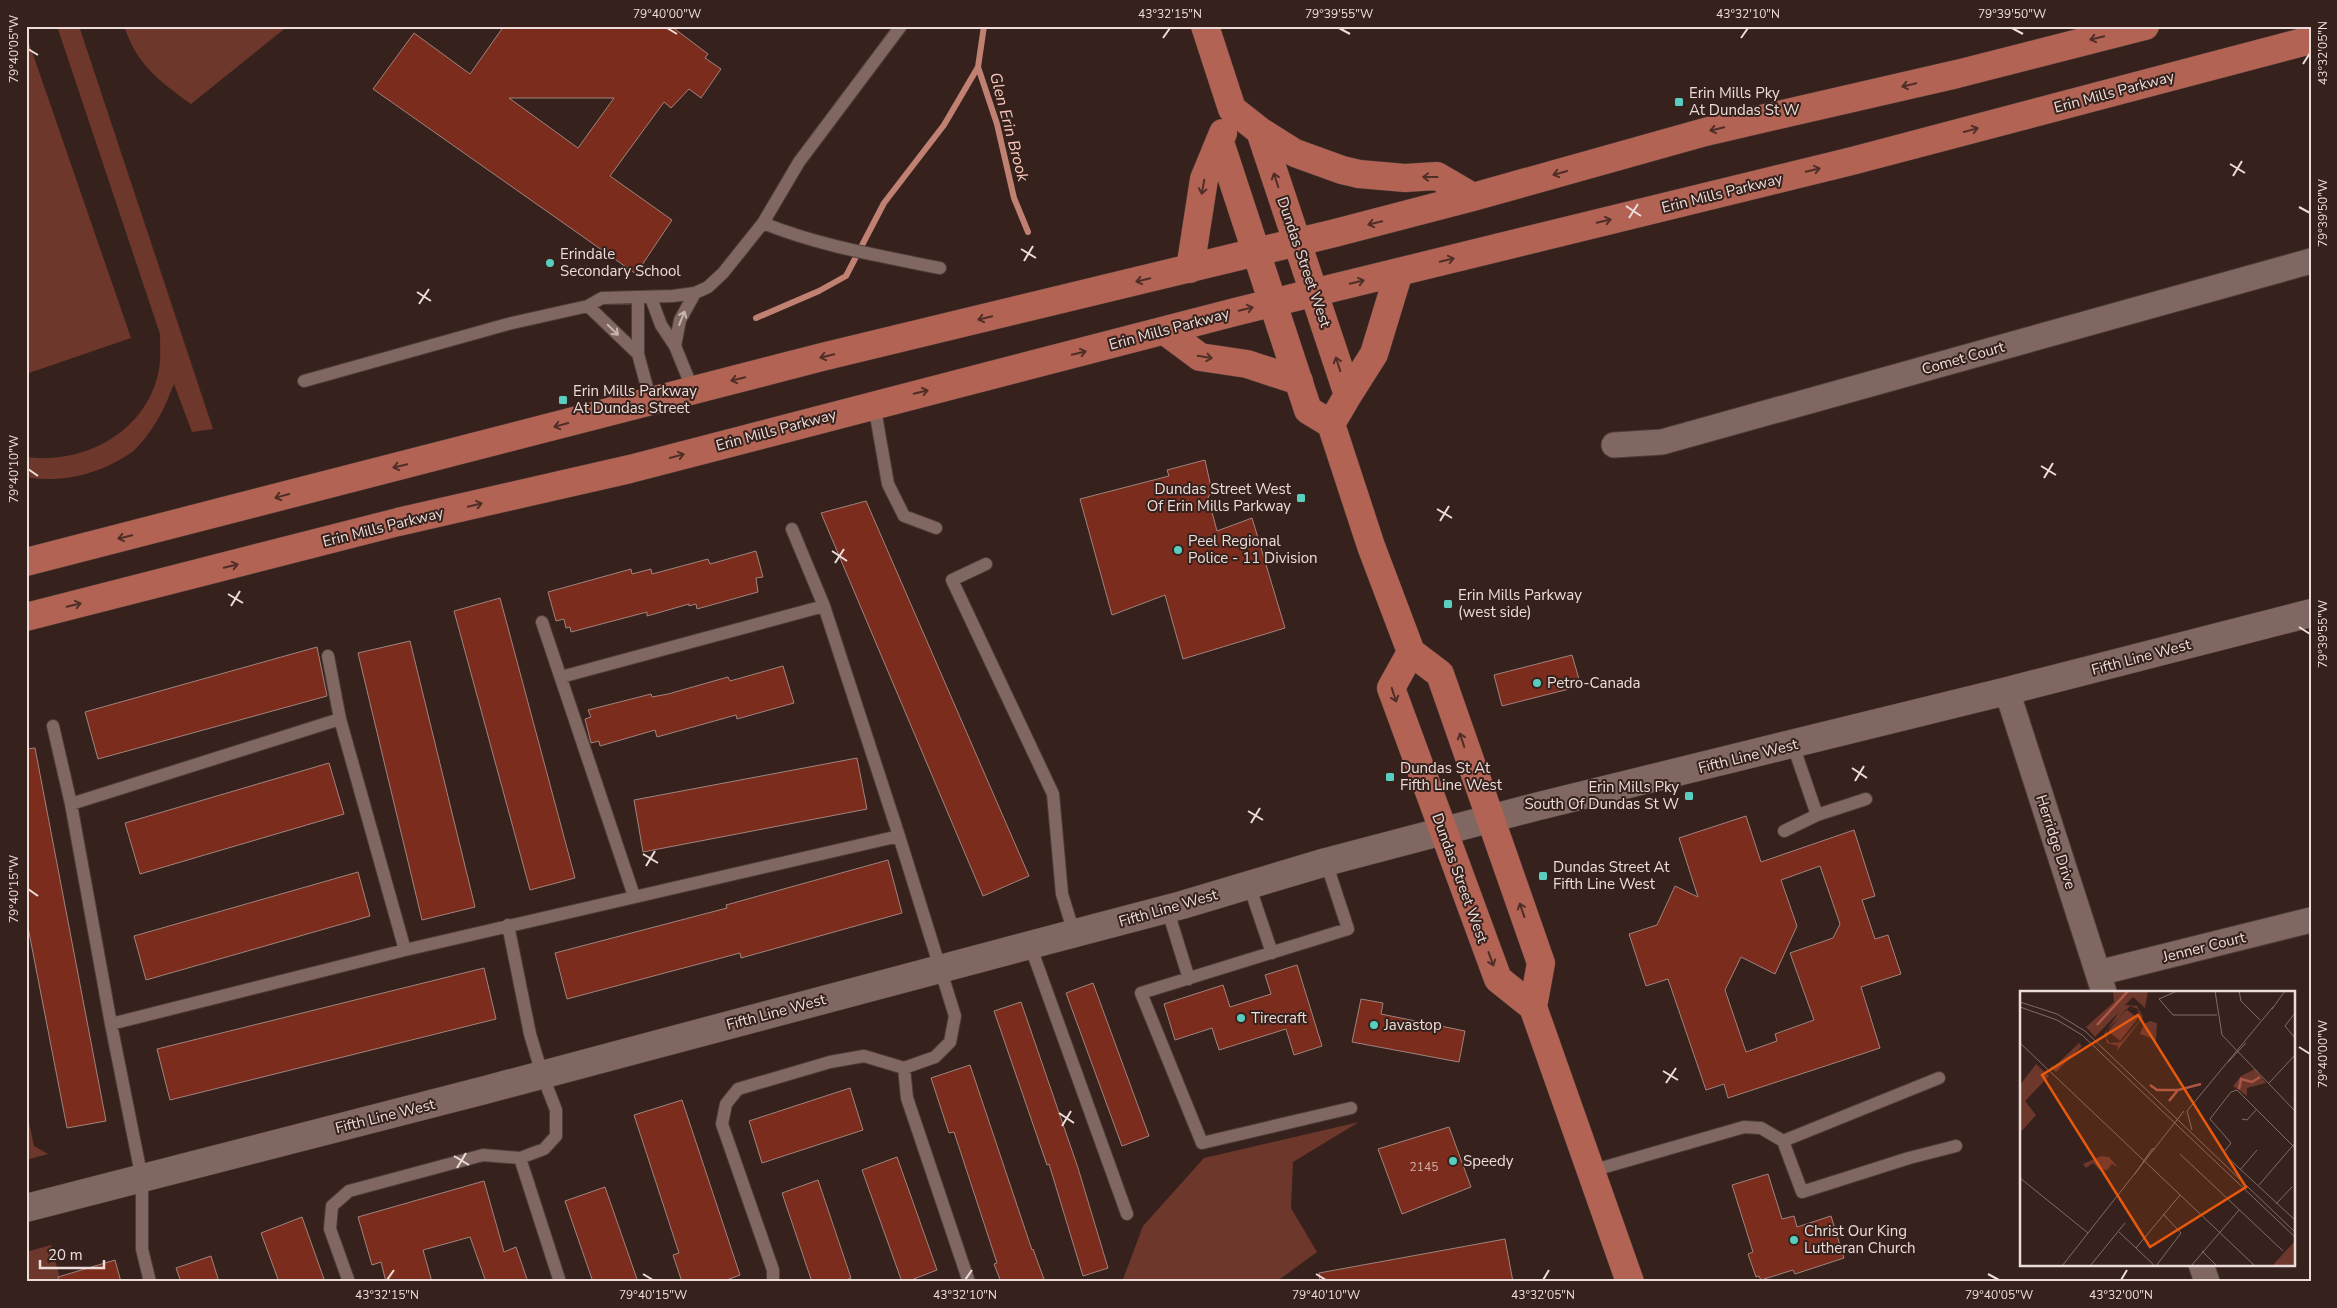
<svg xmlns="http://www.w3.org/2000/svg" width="2337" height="1308" viewBox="0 0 2337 1308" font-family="'Nunito Sans',sans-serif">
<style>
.green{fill:#6d372c}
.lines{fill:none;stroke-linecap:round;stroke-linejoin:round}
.stream{stroke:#c08072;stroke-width:6}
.building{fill:#7c2c1c;stroke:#9e847e;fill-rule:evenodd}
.service-casing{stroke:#4e3d39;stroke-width:14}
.minor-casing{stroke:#4e3d39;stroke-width:27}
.tertiary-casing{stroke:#4e3d39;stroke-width:29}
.primary-casing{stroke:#4e3d39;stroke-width:29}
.service{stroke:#816761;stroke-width:12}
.minor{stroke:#816761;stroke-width:25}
.tertiary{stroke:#816761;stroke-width:28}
.primary{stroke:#b36353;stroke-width:28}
.oneway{stroke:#4f2e27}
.oneway2{stroke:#c7b4b0}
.ticks{fill:none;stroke:#ecddda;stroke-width:2}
.poi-dot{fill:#59cebe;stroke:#36211c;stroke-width:2}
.labels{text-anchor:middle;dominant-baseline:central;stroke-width:4;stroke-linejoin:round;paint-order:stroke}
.number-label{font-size:12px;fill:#d0b1aa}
.street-label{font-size:15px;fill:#ecddda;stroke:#36211c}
.poi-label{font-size:15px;fill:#ecddda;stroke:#36211c;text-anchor:start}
.water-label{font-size:16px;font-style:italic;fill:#fccbbf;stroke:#36211c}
.inset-river{fill:none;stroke:#ad5846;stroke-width:2.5}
.inset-road{fill:none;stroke:#7f6c68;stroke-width:1}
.view{fill:#e8590c;fill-opacity:0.15;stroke:#e8590c;stroke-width:2.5}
.inset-edge{fill:none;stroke:#ecddda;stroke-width:2.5}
.neatline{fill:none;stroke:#ecddda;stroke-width:2}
.ticks-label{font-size:12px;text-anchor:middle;fill:#ecddda}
</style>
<rect width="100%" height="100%" fill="#36211c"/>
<path class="green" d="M 57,26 L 79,26 L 213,429 L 192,432 L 174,384 C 169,395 165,408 158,419 C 152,429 141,445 132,452 C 102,473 63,484 26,477 L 26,457 C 85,465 148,431 159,369 C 161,358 160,345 160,334 Z
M 124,26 L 288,26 L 191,104 C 159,81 137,65 124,26 Z
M 26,34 L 131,338 L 26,374 Z
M 26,1108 L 34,1146 L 48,1154 L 26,1160 Z
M 1359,1122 L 1293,1162 L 1291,1208 L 1317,1252 L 1276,1282 L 1122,1282 L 1143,1226 L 1204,1158 Z
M 51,1245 L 61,1282 L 26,1282 L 26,1252 Z"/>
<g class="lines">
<path class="stream" d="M 984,26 L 978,67 L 997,124 L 1014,198 L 1028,232
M 756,318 L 819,291 L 846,276 L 884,203 L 944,125 L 978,67"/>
</g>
<path class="building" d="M 504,26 L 671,26 L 708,54 L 705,58 L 721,69 L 701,98 L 689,89 L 671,108 L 664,102 L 610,176 L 672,220 L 636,274 L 373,89 L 414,33 L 470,74 ZM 509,98 L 614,98 L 578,148 Z
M 1205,460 L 1212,492 L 1208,497 L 1217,531 L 1252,518 L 1285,628 L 1183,659 L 1165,595 L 1112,615 L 1080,499 L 1169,476 L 1167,470 Z
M 866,501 L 1029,876 L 983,896 L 821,513 Z
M 756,551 L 763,577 L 756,578 L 758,592 L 697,609 L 696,604 L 689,606 L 689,604 L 647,616 L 647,612 L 571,632 L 570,627 L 566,628 L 564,619 L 556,621 L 548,592 L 631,569 L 632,574 L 651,569 L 652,574 L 708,559 L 710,564 Z
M 500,598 L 575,878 L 530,890 L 454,611 Z
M 410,641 L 475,907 L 422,920 L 358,653 Z
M 317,647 L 327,696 L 98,759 L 85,712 Z
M 1572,655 L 1581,686 L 1502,706 L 1494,675 Z
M 783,666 L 794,703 L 737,719 L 736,715 L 657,737 L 655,730 L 600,746 L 599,741 L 591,743 L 585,719 L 591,717 L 588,710 L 651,694 L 652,697 L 668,694 L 728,677 L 730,681 Z
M 35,748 L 106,1121 L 67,1128 L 26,917 L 26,749 Z
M 857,758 L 867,809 L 643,852 L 634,800 Z
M 329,763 L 344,814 L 140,874 L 125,823 Z
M 1746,816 L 1761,862 L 1854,830 L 1875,896 L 1862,900 L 1875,939 L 1888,935 L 1901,974 L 1861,987 L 1880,1048 L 1728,1098 L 1724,1084 L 1706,1090 L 1668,979 L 1646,986 L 1629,934 L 1657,925 L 1675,886 L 1698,897 L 1679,838 ZM 1820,866 L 1840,924 L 1833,938 L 1790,953 L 1814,1020 L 1775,1034 L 1777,1041 L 1746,1052 L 1725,990 L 1741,957 L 1775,974 L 1797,926 L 1781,880 Z
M 888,860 L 902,913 L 741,958 L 740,953 L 567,999 L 555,953 L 727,908 L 726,905 Z
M 358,872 L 370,916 L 146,980 L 134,936 Z
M 1297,965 L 1322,1046 L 1294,1055 L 1286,1029 L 1219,1050 L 1212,1028 L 1175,1040 L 1164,1004 L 1223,985 L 1230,1007 L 1271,994 L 1265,975 Z
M 484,968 L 496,1019 L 170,1100 L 157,1049 Z
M 1093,983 L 1149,1136 L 1122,1146 L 1066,993 Z
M 1361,999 L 1383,1003 L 1381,1014 L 1465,1031 L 1459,1062 L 1352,1042 Z
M 1021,1002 L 1078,1168 L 1108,1268 L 1083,1276 L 1049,1164 L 1047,1165 L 994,1011 Z
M 970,1065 L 1032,1250 L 1033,1249 L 1045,1282 L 1001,1282 L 994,1264 L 997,1263 L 954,1132 L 949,1133 L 931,1078 Z
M 850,1088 L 863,1130 L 762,1163 L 749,1121 Z
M 682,1100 L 740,1275 L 721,1282 L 682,1282 L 673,1255 L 679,1253 L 634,1115 Z
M 1449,1127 L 1471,1187 L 1402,1214 L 1378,1149 Z
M 897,1157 L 937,1270 L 906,1282 L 902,1282 L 862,1170 Z
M 1768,1174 L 1782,1219 L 1794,1216 L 1797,1227 L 1831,1216 L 1844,1258 L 1795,1274 L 1793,1270 L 1761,1280 L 1759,1276 L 1756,1277 L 1748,1254 L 1753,1252 L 1732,1185 Z
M 818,1180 L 851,1278 L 840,1282 L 812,1282 L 782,1193 Z
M 484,1181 L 504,1252 L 516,1247 L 528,1282 L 486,1282 L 470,1237 L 423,1250 L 432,1282 L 386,1282 L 381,1262 L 372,1265 L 358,1217 Z
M 605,1187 L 638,1282 L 593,1282 L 565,1201 Z
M 302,1217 L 325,1282 L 279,1282 L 261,1233 Z
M 1505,1239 L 1513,1282 L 1320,1282 L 1319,1273 Z
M 211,1256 L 219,1282 L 181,1282 L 176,1268 Z
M 115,1260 L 121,1282 L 59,1282 L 58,1277 Z"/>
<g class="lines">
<defs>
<path id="service" d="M 763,223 C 819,246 881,256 940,268
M 638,298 L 638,354 L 651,402
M 651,298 L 661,325 L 675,346 L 693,390
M 588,306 L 638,354
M 675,346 L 680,320 L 695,293
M 304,381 L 508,324 L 588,306 L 602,298 L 673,296 L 695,293 L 708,287 L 723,273 L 763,223 L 799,162 L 901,26
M 874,404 L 888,484 L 904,516 L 936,528
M 986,564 L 952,580 L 1053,794 L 1062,894 L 1074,933
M 542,622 L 634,896
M 328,656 L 340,719
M 561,677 L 824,606
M 53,726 L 71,804 L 111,1024 L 142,1179 L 142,1249 L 150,1282
M 1793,745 L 1817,815 L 1866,799
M 71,804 L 340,719 L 405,950 L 111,1024
M 1784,831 L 1817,815
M 1326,862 L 1348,929 L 1141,993 L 1202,1143 L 1351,1108
M 1249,885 L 1272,953
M 1167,908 L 1189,979
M 1030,945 L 1127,1214
M 405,950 L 899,836 L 824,606 L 792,529
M 904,1068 L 907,1098 L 969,1282
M 1783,1141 L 1802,1192 L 1909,1158 L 1956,1146
M 520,1158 L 560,1282
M 1591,1171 L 1744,1127 L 1761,1128 L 1783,1141 L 1939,1078
M 349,1282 L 330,1229 L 332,1206 L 349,1191 L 483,1155 L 520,1158 L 544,1149 L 556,1136 L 556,1110 L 542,1074 L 530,1034 L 508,925
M 773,1282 L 773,1270 L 722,1124 L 726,1104 L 738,1089 L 830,1062 L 864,1056 L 904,1068 L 935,1057 L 950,1042 L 955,1016 L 899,836"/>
<path id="minor" d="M 1614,445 L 1662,442 L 2311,261
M 2007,691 L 2104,992
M 2098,973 L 2311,920
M 2201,1264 L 2207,1282"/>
<path id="tertiary" d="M 26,1208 L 485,1090 L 1030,945 L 1182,905 L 1326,862 L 1535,807 L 2007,691 L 2311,613"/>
<path id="primary" d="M 1205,26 L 1232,109 L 1260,131 L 1295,153 L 1342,170 L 1359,174 L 1405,178 L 1437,176 L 1473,197
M 1260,131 L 1348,395 L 1331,424
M 1220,142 L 1308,410 L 1331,424 L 1371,546 L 1411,652 L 1440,674 L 1541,963 L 1533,1007 L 1630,1282
M 1190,269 L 1204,179 L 1223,133
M 1165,331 L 1200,357 L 1247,364 L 1299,381
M 1348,395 L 1374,354 L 1399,272
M 26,562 L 822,357 L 1335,233 L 1473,197 L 1705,132 L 1957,74 L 2145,26
M 26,617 L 398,522 L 630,469 L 1235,312 L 1852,161 L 2311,40
M 1411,652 L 1391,688 L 1498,979 L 1533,1007"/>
</defs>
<use href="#service" class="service-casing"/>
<use href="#minor" class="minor-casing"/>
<use href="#tertiary" class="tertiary-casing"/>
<use href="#primary" class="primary-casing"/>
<use href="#service" class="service"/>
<use href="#minor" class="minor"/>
<use href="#tertiary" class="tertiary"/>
<use href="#primary" class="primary"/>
</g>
<defs><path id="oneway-shaft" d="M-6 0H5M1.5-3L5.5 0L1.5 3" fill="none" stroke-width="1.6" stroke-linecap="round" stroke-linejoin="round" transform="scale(1.25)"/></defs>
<g class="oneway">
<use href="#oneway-shaft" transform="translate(2097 38) rotate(166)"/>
<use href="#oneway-shaft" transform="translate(1909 85) rotate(167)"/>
<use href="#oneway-shaft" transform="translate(1717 129) rotate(166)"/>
<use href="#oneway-shaft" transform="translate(1971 130) rotate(-15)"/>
<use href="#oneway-shaft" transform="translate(1813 170) rotate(-14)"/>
<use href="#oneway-shaft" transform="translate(1560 173) rotate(164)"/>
<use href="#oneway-shaft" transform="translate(1430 177) rotate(-180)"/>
<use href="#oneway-shaft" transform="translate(1276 180) rotate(-108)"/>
<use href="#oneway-shaft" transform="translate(1203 187) rotate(100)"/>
<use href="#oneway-shaft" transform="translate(1604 221) rotate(-14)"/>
<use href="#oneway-shaft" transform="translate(1375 223) rotate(166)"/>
<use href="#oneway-shaft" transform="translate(1447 260) rotate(-14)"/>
<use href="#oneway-shaft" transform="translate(1143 280) rotate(166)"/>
<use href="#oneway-shaft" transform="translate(1357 282) rotate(-13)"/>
<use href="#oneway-shaft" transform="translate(1246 309) rotate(-14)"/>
<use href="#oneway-shaft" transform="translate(985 318) rotate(166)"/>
<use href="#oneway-shaft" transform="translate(1079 353) rotate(-14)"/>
<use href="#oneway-shaft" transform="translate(827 356) rotate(166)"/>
<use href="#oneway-shaft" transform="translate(1205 357) rotate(10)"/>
<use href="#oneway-shaft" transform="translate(1338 364) rotate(-108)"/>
<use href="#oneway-shaft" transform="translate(738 379) rotate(166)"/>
<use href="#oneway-shaft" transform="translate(921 392) rotate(-14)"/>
<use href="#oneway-shaft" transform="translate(561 425) rotate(165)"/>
<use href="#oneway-shaft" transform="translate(677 456) rotate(-15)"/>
<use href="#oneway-shaft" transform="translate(400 466) rotate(166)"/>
<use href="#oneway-shaft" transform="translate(282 496) rotate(165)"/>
<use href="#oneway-shaft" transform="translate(475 505) rotate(-13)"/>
<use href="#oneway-shaft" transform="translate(125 537) rotate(166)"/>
<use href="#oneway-shaft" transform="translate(231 566) rotate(-14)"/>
<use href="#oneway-shaft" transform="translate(74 605) rotate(-14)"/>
<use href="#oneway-shaft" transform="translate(1394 695) rotate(72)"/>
<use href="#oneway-shaft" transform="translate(1462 740) rotate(-108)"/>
<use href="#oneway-shaft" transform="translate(1522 910) rotate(-109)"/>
<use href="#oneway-shaft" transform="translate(1491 959) rotate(70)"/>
</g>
<g class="oneway2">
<use href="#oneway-shaft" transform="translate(682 318) rotate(-68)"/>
<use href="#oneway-shaft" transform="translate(613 330) rotate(44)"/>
</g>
<path class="ticks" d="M 667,28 L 677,34M 1339,28 L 1350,34M 2012,28 L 2023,34M 1163,38 L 1170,28M 1741,38 L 1748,28M 28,49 L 38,55M 2303,64 L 2310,53M 2230,164 L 2245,173M 2233,176 L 2242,161M 1626,206 L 1641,216M 2299,207 L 2310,213M 1629,218 L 1638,204M 1021,249 L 1036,258M 1024,261 L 1033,246M 417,292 L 431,301M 419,304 L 429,289M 2041,466 L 2056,475M 28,469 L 38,476M 2044,478 L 2053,463M 1437,509 L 1452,518M 1440,521 L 1449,506M 832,551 L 847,561M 835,563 L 844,549M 228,594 L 243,603M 231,606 L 240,591M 2299,627 L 2310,634M 1852,768 L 1867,778M 1855,781 L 1864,766M 1248,811 L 1263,820M 1251,823 L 1260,808M 643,854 L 658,863M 646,866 L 655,851M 28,889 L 38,896M 2299,1047 L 2310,1054M 1663,1071 L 1678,1080M 1666,1083 L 1676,1068M 1059,1113 L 1074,1123M 1062,1126 L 1071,1111M 454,1156 L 469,1165M 457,1168 L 466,1153M 643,1274 L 653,1280M 1316,1274 L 1326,1280M 1988,1274 L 1999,1280M 387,1280 L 394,1270M 965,1280 L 972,1270M 1543,1280 L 1549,1270M 2121,1280 L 2127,1270"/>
<g class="poi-dot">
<rect x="1674" y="97" width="10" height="10" rx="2.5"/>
<circle cx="550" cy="263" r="5"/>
<rect x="558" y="395" width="10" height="10" rx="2.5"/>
<rect x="1296" y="493" width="10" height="10" rx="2.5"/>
<circle cx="1178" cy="550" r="5"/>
<rect x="1443" y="599" width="10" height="10" rx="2.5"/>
<circle cx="1537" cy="683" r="5"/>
<rect x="1385" y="772" width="10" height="10" rx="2.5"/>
<rect x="1684" y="791" width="10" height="10" rx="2.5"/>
<rect x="1538" y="871" width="10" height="10" rx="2.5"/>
<circle cx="1241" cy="1018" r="5"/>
<circle cx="1374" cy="1025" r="5"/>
<circle cx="1453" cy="1161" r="5"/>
<circle cx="1794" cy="1240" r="5"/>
</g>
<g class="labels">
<g class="number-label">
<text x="1424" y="1167">2145</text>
</g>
<g class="street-label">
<text transform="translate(2114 92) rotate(-15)">Erin Mills Parkway</text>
<text transform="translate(1722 193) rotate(-14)">Erin Mills Parkway</text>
<text transform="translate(1304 262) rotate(71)">Dundas Street West</text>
<text transform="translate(1169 329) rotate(-15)">Erin Mills Parkway</text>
<text transform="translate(1963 358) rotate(-16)">Comet Court</text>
<text transform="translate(776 430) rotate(-15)">Erin Mills Parkway</text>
<text transform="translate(383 527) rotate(-14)">Erin Mills Parkway</text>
<text transform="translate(2141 657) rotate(-15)">Fifth Line West</text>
<text transform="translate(1748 756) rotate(-14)">Fifth Line West</text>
<text transform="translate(2056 842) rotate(72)">Herridge Drive</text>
<text transform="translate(1460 878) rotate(70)">Dundas Street West</text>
<text transform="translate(1168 908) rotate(-16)">Fifth Line West</text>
<text transform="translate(2204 947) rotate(-14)">Jenner Court</text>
<text transform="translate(776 1012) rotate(-15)">Fifth Line West</text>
<text transform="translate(385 1116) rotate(-14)">Fifth Line West</text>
</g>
<g class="poi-label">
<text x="1689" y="93">Erin Mills Pky<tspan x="1689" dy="17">At Dundas St W</tspan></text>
<text x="560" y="254">Erindale<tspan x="560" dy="17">Secondary School</tspan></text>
<text x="573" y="391">Erin Mills Parkway<tspan x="573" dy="17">At Dundas Street</tspan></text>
<text x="1291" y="489" text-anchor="end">Dundas Street West<tspan x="1291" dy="17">Of Erin Mills Parkway</tspan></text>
<text x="1188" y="541">Peel Regional<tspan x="1188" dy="17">Police - 11 Division</tspan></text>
<text x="1458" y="595">Erin Mills Parkway<tspan x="1458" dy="17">(west side)</tspan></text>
<text x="1547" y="683">Petro-Canada</text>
<text x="1400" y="768">Dundas St At<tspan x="1400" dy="17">Fifth Line West</tspan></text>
<text x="1679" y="787" text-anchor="end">Erin Mills Pky<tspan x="1679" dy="17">South Of Dundas St W</tspan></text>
<text x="1553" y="867">Dundas Street At<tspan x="1553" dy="17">Fifth Line West</tspan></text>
<text x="1251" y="1018">Tirecraft</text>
<text x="1384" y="1025">Javastop</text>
<text x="1463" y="1161">Speedy</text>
<text x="1804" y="1231">Christ Our King<tspan x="1804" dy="17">Lutheran Church</tspan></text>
</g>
<g class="water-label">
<text transform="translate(1009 127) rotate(75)">Glen Erin Brook</text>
</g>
</g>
<g transform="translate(2020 991)">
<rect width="275" height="275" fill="#36211c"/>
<path d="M 93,0 L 128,0 L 125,17 L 113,6 L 105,14 L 117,15 L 123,26 L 97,60 L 98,55 L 87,52 L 84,43 L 99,21 L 75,46 L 66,36 L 94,11 ZM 110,15 L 118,18 L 120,29 L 101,51 L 90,52 L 86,47 L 87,39 ZM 106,18 L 118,27 L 100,50 L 88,40 ZM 130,30 L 137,32 L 136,49 L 120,43 L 124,33 ZM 59,52 L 62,55 L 36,81 L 30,76 L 35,75 ZM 16,73 L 29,85 L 5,110 L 16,124 L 0,142 L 0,94 ZM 235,78 L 246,92 L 227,97 L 227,105 L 213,95 L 221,85 ZM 81,165 L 89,166 L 98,176 L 92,173 L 87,179 L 79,178 L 73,172 L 66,177 L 63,173 ZM 275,250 L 275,275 L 252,275 Z" fill="#6d372c" fill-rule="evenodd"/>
<path class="inset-river" d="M 77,34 L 108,0M 130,94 L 137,99 L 158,99M 219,98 L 221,88 L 232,91 L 240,86M 149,110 L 158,99 L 181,93"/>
<path class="inset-road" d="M 157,0 L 139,8 L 153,24 L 197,24M 195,0 L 202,44 L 275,120M 219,0 L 221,10 L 240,29M 0,11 L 37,23 L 65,40 L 275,241M 0,16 L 37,29 L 62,44 L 275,246M 252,18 L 265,0M 275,22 L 265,35 L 275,47M 0,52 L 235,275M 208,71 L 226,52M 249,92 L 275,64M 222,128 L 227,129 L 236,119M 172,139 L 167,120 L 253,16M 275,157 L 217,99 L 211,101 L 190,128 L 211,152 L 204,161 L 206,165 L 275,229M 160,163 L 263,260M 220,179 L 237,159M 115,183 L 132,158 L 135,158M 0,187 L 68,242M 239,194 L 275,152M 256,213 L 272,196M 99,241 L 135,275M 116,257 L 160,204M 182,260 L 197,275M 42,275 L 164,120M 70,275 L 105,232M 136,275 L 161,242 L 143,223M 171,275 L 219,219"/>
<path class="view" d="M 118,24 L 226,196 L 130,256 L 22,84 Z"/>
<rect width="275" height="275" class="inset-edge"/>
</g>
<rect width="2337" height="1308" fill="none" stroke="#36211c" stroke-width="55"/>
<path d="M40 1260v8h64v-8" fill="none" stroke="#ecddda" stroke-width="2.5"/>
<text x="48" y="1260" font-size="15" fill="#ecddda" stroke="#36211c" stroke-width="4" paint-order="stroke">20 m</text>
<rect x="28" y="28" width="2282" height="1252" class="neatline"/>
<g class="ticks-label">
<text x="667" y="18">79°40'00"W</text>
<text x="1170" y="18">43°32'15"N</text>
<text x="1339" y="18">79°39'55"W</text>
<text x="1748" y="18">43°32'10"N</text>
<text x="2012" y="18">79°39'50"W</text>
<text transform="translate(14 49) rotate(-90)" y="4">79°40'05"W</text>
<text transform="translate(2323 53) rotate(-90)" y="4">43°32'05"N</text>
<text transform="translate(2323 213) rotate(-90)" y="4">79°39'50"W</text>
<text transform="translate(14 469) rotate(-90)" y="4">79°40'10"W</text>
<text transform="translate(2323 634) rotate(-90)" y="4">79°39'55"W</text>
<text transform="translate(14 889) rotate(-90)" y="4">79°40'15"W</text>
<text transform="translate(2323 1054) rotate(-90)" y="4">79°40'00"W</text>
<text x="387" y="1299">43°32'15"N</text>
<text x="653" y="1299">79°40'15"W</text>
<text x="965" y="1299">43°32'10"N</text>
<text x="1326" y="1299">79°40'10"W</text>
<text x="1543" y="1299">43°32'05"N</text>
<text x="1999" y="1299">79°40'05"W</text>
<text x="2121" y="1299">43°32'00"N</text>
</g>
</svg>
